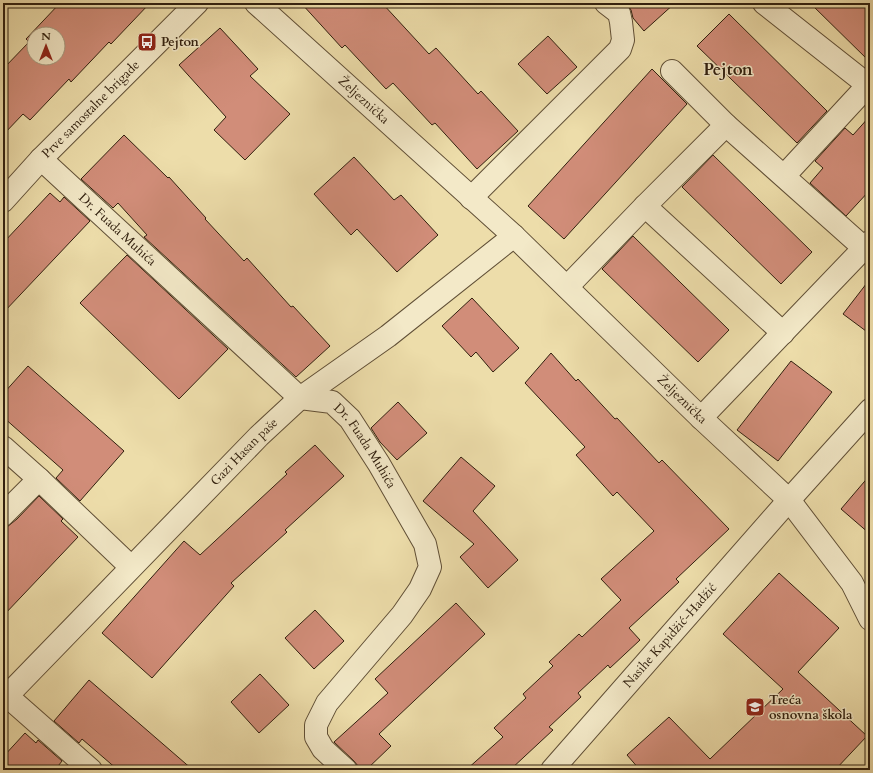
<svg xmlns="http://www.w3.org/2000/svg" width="873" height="773" viewBox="0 0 873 773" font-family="Cardo,serif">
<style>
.building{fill:#d18d79;stroke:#31200f;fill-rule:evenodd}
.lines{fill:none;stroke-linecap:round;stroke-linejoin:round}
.minor-casing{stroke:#604f36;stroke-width:24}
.minor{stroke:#f3e9c8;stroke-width:22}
.labels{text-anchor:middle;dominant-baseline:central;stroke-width:3;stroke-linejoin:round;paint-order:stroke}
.poi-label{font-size:13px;font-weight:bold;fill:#31200f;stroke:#f3e9c8;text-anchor:start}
.street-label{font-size:13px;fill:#31200f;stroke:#f3e9c8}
.district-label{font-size:17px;font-weight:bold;fill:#31200f;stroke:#f3e9c8}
</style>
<rect width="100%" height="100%" fill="#edddaa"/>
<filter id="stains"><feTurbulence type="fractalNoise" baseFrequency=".005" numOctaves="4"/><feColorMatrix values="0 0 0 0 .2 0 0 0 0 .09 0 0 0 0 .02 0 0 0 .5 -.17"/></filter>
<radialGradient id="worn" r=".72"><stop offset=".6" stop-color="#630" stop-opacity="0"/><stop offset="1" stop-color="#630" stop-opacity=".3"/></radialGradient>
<path class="building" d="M 60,3 L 150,3 L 111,44 L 109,42 L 71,82 L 69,79 L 30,120 L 23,114 L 3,135 L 3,69 L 29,42 L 26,39 ZM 34,34 L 58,34 L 58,58 L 34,58 Z
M 301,3 L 382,3 L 429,54 L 436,48 L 478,94 L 481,91 L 518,131 L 477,169 L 435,123 L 432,125 L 393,83 L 386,89 L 345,45 L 342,48 Z
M 626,3 L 675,3 L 644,31 L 633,18 L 631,10 Z
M 810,3 L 870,3 L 870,62 Z
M 729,14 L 827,111 L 797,143 L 697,46 Z
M 220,28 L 258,69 L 250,76 L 290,114 L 245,160 L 214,130 L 226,117 L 179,65 Z
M 548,36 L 577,67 L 547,94 L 518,64 Z
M 652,69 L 687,104 L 564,239 L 528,206 Z
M 870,116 L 870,190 L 846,216 L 810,183 L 823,168 L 815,161 L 845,128 L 853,135 Z
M 124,135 L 168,178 L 169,177 L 206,218 L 205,219 L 244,261 L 247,258 L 291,307 L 293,306 L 330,346 L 296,377 L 144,237 L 147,235 L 118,203 L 113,208 L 81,179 Z
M 713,155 L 812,252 L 781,284 L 682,187 Z
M 354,157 L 394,200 L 401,195 L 438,235 L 397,272 L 357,229 L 351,235 L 314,194 Z
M 50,193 L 60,202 L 64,197 L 90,221 L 3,313 L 3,243 Z
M 633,236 L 729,330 L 698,362 L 602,269 Z
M 127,255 L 228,349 L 179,399 L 80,303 Z
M 870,279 L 870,334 L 843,314 Z
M 472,298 L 519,348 L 493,372 L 476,352 L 471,357 L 442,326 Z
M 551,353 L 576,381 L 578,379 L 615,419 L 617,418 L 659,463 L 662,460 L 729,529 L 676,579 L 679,582 L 629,628 L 640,640 L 610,668 L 608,665 L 578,693 L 581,697 L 549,727 L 553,730 L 510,770 L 466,770 L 503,737 L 494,728 L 526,698 L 523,694 L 553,666 L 549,662 L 579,634 L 582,637 L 621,600 L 601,579 L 654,531 L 617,492 L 613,496 L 576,455 L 585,447 L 525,383 Z
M 791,361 L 832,392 L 778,461 L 737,430 Z
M 28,366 L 124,451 L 80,501 L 56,478 L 63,470 L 3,417 L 3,394 Z
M 398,402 L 427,433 L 397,460 L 380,442 L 371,428 Z
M 315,445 L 344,476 L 285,530 L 287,532 L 231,583 L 234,586 L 152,678 L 102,633 L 184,541 L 200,555 L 287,474 L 285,472 Z
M 461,457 L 495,486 L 473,511 L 518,560 L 488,588 L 460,557 L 474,544 L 423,501 Z
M 870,475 L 870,534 L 841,509 Z
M 39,496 L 63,519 L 61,521 L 78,537 L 3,616 L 3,527 L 7,527 L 17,519 Z
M 779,573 L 839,628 L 798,672 L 867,736 L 835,770 L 640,770 L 627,755 L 669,717 L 710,759 L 783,689 L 723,634 Z
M 456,603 L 485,634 L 379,734 L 391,746 L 366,770 L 358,770 L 358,766 L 354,761 L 334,742 L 388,693 L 375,679 Z
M 315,610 L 344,641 L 314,669 L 285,638 Z
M 260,674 L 289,705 L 259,733 L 231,702 Z
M 89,680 L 193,770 L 118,770 L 82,739 L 79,743 L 54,721 Z
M 25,733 L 36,743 L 38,740 L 62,761 L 55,770 L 3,770 L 3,757 Z"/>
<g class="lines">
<defs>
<g id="minor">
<path id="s1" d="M 256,3 L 514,236 L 701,418 L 789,500 L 852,583 L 870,619"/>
<path d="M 764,3 L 868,85"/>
<path d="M 672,71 L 726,125 L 864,248 L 870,242"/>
<path id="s2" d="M 41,159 L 300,398 L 332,402 L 350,419 L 379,464 L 425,544 L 430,567 L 420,589 L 402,615 L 327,703 L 316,725 L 316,737 L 323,749 L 346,770"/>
<path d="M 784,176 L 870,83"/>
<path d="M 471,198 L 620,49 L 623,40 L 621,22 L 619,13 L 606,3"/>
<path id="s3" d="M 3,201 L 41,159 L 197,3"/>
<path d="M 645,206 L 783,333"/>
<path d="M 567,287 L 645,206 L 726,125"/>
<path d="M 701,418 L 864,248"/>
<path d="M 3,447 L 39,479 L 131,567"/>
<path d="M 3,515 L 39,479"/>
<path d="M 7,696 L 91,770"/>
<path id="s4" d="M 3,700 L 259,436 L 300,398 L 388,336 L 514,236"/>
<path id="s5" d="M 552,770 L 789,500 L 870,410"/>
</g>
</defs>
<use href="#minor" class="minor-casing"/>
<use href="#minor" class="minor"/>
</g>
<defs>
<symbol id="bus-square" viewBox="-11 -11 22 22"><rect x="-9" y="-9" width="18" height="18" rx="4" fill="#8f2418" stroke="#f3e9c8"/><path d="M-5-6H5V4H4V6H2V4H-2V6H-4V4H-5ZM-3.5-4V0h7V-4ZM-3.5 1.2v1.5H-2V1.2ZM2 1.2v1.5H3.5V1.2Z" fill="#fff"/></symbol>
<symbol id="school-square" viewBox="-11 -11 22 22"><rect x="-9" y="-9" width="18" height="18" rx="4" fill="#8f2418" stroke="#f3e9c8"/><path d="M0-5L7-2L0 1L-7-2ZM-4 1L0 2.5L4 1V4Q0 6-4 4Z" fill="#fff"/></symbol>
</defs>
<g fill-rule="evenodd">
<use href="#bus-square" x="136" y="31" width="22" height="22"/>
<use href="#school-square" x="744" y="696" width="22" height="22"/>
</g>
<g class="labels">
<g class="poi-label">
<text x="161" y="42">Pejton</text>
<text x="769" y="700">Treća<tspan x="769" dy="15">osnovna škola</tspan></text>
</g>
<g class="street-label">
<text stroke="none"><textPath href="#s1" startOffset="145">Željeznička</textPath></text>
<text stroke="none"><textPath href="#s3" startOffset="127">Prve samostalne brigade</textPath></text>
<text stroke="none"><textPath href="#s2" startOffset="104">Dr. Fuada Muhića</textPath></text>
<text stroke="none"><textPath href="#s1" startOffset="582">Željeznička</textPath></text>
<text stroke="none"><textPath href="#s2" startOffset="440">Dr. Fuada Muhića</textPath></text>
<text stroke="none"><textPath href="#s4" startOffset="346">Gazi Hasan paše</textPath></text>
<text stroke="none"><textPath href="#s5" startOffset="179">Nasihe Kapidžić-Hadžić</textPath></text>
</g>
<g class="district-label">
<text x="728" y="69">Pejton</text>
</g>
</g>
<rect width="873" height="773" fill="none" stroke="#edddaa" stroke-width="16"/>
<rect x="4" y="4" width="865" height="765" fill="none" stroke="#31200f" stroke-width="2"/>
<rect x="8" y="8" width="857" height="757" fill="none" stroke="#31200f"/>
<g transform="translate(46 46)"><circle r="19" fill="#f3e9c8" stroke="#a5997e"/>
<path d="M0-3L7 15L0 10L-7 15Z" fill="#8f2418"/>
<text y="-6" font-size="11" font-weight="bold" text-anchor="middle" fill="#31200f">N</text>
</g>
<rect width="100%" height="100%" filter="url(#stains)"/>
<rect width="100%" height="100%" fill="url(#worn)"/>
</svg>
